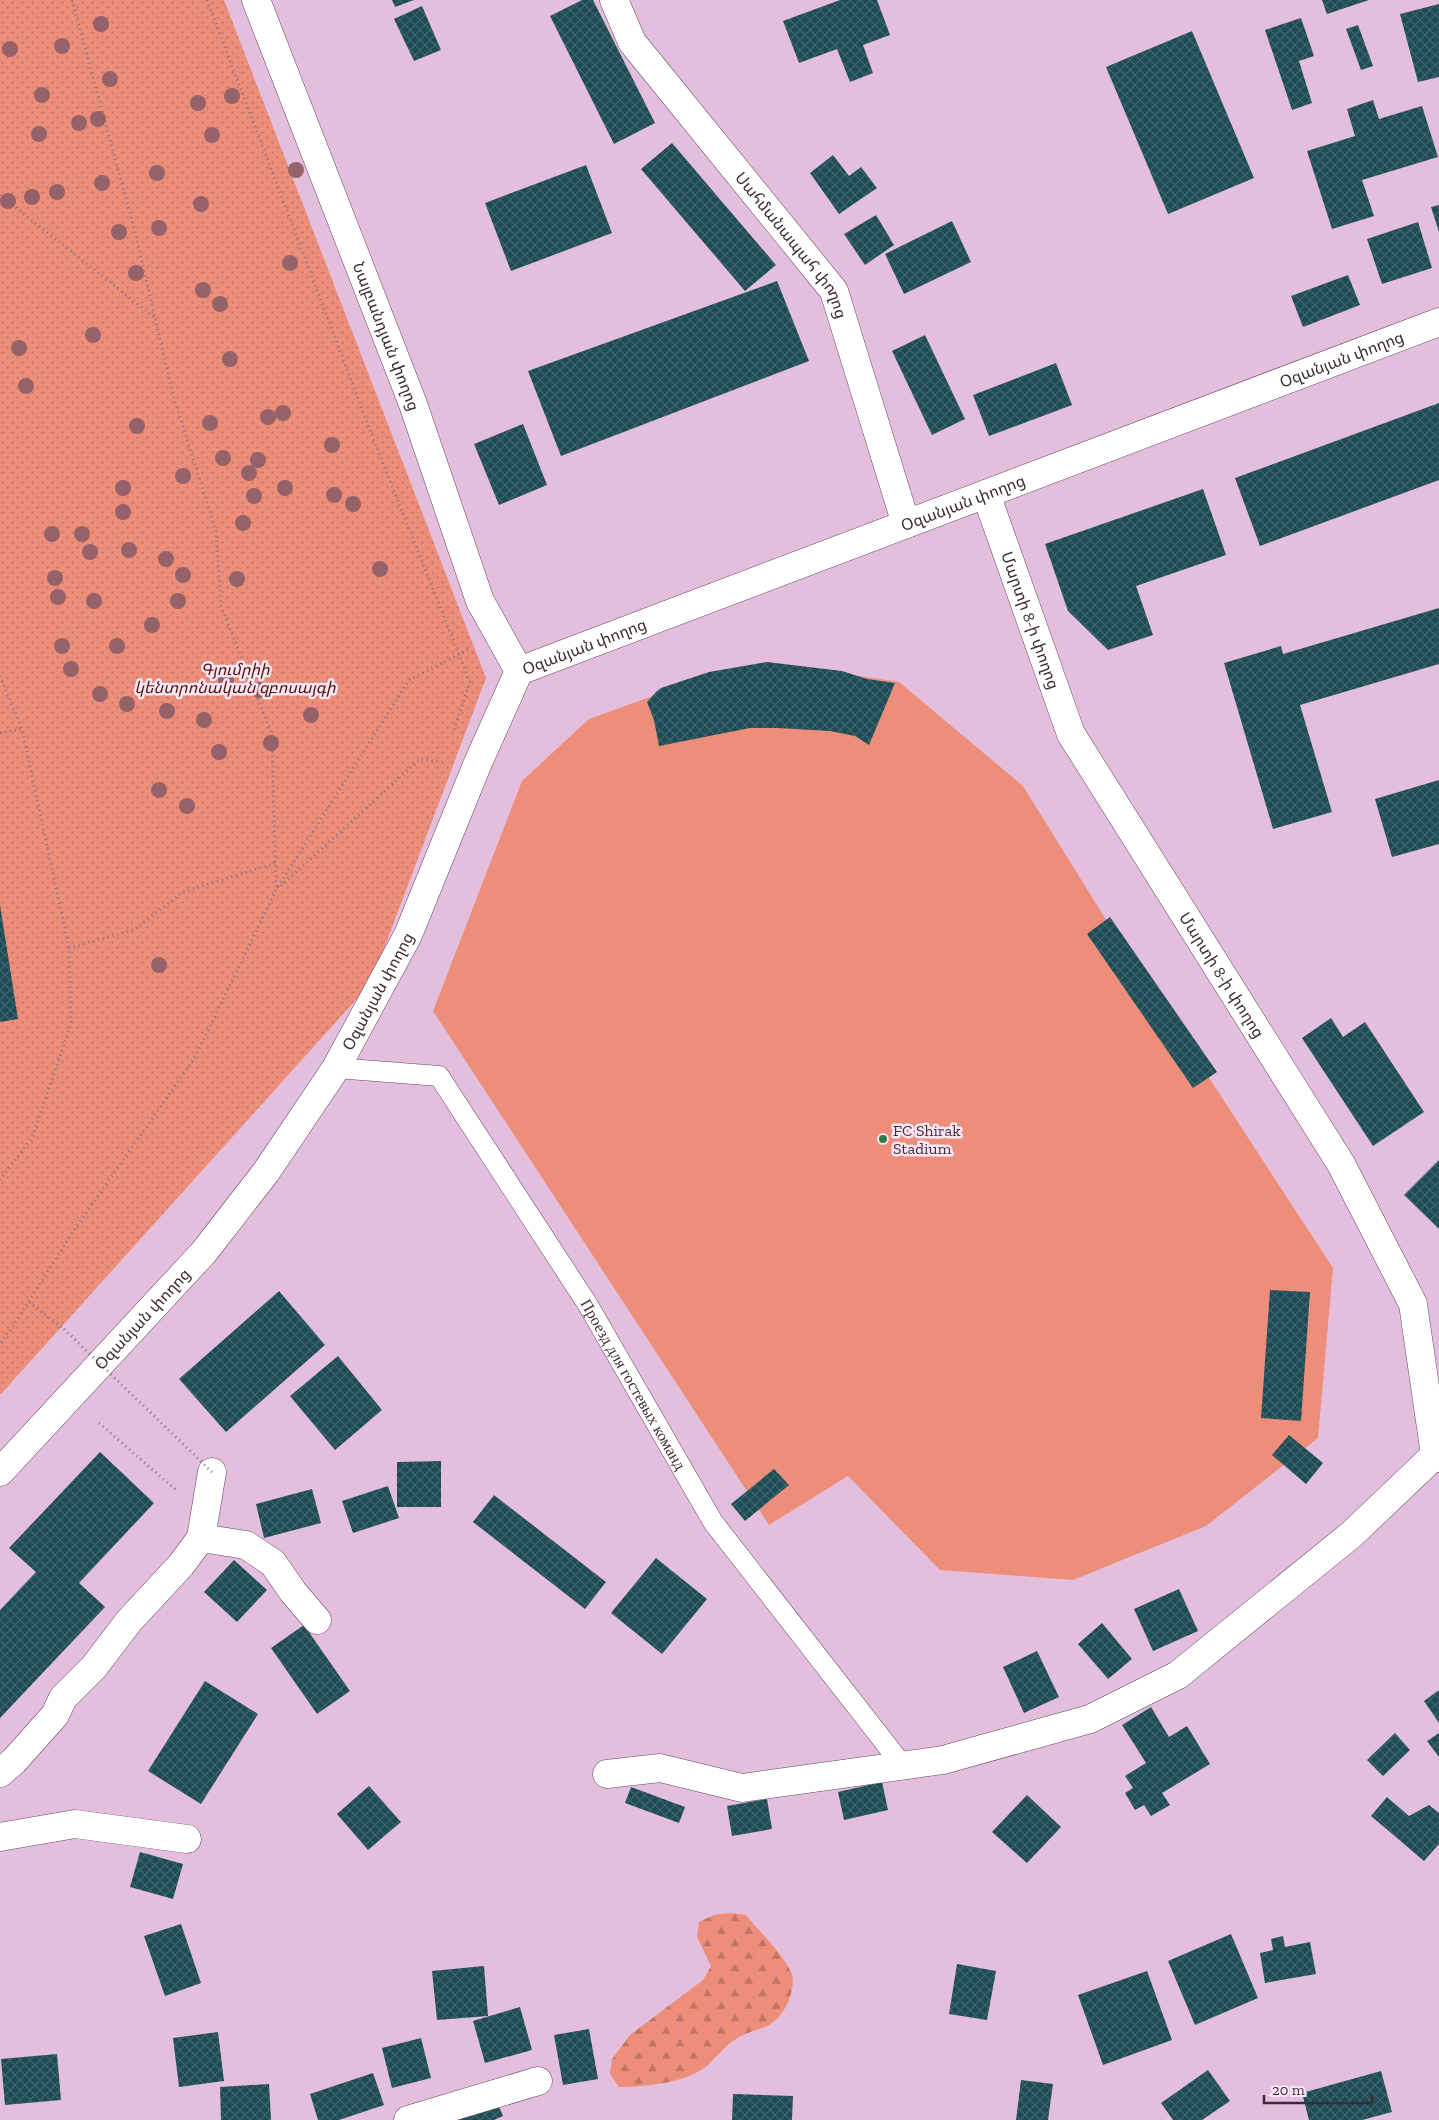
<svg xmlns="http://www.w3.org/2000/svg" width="1439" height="2120" viewBox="0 0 1439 2120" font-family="'Zilla Slab','Noto Sans Armenian',serif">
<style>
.forest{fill:url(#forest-firs)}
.park{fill:url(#park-dots)}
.pitch{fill:#ed8e7a}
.building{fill:url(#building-cross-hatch)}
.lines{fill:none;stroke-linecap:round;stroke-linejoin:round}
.service-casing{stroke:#64455f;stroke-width:21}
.minor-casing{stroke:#64455f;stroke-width:29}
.tertiary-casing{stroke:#64455f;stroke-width:29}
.secondary-casing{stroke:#64455f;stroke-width:29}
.path{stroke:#8a7185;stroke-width:3;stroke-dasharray:1 4;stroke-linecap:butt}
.service{stroke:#fff;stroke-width:20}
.minor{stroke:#fff;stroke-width:28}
.tertiary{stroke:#fff;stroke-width:28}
.secondary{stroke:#fff;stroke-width:28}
.path-bridge{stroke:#8a7185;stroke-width:3;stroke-dasharray:1 4;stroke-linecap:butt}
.tree{fill:#956269}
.poi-dot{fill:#307c4a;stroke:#f9e6f5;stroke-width:2}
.labels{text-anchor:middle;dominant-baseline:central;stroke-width:5;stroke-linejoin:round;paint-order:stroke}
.street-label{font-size:16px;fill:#3b2d38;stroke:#f9e6f5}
.park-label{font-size:16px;font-style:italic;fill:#55150a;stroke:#f9e6f5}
.poi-label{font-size:16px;fill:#3b2d38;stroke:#f9e6f5;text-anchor:start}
</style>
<defs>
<pattern id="forest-firs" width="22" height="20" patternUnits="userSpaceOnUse" patternTransform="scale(1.25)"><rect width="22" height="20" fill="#ed8e7a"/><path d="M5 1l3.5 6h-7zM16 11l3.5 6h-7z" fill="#c17465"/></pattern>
<pattern id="park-dots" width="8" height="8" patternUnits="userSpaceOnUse" patternTransform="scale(1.25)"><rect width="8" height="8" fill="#ed8e7a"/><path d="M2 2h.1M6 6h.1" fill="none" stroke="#c17465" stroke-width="1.8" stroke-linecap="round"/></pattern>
<pattern id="building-cross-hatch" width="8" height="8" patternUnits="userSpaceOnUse" patternTransform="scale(1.25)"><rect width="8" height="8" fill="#1d4c55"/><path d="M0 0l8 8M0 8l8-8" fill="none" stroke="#3e636b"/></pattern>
</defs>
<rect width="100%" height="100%" fill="#e3bfdd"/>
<path class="forest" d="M 731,1913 L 746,1915 C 757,1929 792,1963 793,1979 C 793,1995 785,2014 772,2023 C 764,2029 750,2031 741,2036 C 726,2043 717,2058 704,2068 C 684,2083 644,2087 619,2087 L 610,2074 L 612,2059 L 630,2035 L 703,1980 L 711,1966 L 697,1937 L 699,1922 L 714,1915 Z"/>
<path class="park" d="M 0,0 L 224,0 L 486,678 L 371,983 L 0,1395 Z"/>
<path class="pitch" d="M 767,662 L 899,682 L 1023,786 L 1108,923 L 1333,1268 L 1318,1438 L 1206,1526 L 1073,1580 L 940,1570 L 848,1476 L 769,1525 L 433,1011 L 522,781 L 589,719 L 708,676 Z"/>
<path class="building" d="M 392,0 L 414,0 L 395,7 Z
M 582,0 L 593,0 L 655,123 L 614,144 L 550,16 Z
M 840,0 L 877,0 L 890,35 L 863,45 L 873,73 L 850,82 L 837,49 L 799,63 L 783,21 Z
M 1322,0 L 1369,0 L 1327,14 Z
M 1439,4 L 1439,77 L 1418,82 L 1400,14 Z
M 422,6 L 441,50 L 414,61 L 394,19 Z
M 1301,18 L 1314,56 L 1299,61 L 1312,103 L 1292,110 L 1265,30 Z
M 1358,25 L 1373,66 L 1361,70 L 1346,29 Z
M 1192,31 L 1254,178 L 1168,214 L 1106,67 Z
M 1373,100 L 1379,119 L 1422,106 L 1438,157 L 1362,180 L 1374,216 L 1332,229 L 1307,151 L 1355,136 L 1347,109 Z
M 672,143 L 776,265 L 745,291 L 641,169 Z
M 833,155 L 849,176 L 861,167 L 877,188 L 839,214 L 810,173 Z
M 586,165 L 612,233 L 511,271 L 485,203 Z
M 1439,205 L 1439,232 L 1431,207 Z
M 876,215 L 894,245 L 865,265 L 844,234 Z
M 952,221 L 971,262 L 904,294 L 885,254 Z
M 1418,222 L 1432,268 L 1382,284 L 1367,239 Z
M 1348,275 L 1360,305 L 1303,327 L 1291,296 Z
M 777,281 L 809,361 L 561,456 L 528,371 Z
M 925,335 L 965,419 L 932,435 L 892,351 Z
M 1056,363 L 1072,405 L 989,436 L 973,395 Z
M 1439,403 L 1439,480 L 1260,546 L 1235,478 Z
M 523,424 L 547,485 L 499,505 L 474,444 Z
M 1203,489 L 1226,555 L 1136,586 L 1153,635 L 1108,650 L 1068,611 L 1045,544 Z
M 1439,608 L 1439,664 L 1300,705 L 1332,812 L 1273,829 L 1224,663 L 1281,646 L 1283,654 Z
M 767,662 L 842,671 L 867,679 L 895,683 L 869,745 L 855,736 L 830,731 L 778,728 L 750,728 L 659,746 L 654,720 L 647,702 L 656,692 L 661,688 L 709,672 Z
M 1439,780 L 1439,844 L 1392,857 L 1375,799 Z
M 0,905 L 18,1019 L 0,1022 Z
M 1110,917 L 1217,1072 L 1193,1088 L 1087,934 Z
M 1331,1018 L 1343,1037 L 1365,1022 L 1424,1112 L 1373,1146 L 1302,1038 Z
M 1439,1160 L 1439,1229 L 1404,1195 Z
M 1270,1290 L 1310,1292 L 1301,1421 L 1261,1418 Z
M 279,1291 L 325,1345 L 226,1432 L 179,1379 Z
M 338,1356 L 382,1410 L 335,1450 L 290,1396 Z
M 1289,1435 L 1323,1463 L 1306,1484 L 1272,1455 Z
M 100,1452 L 154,1503 L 79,1583 L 105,1607 L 0,1718 L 0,1610 L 36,1572 L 9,1548 Z
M 441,1461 L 441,1507 L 397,1507 L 397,1462 Z
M 774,1469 L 789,1485 L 745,1521 L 731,1504 Z
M 388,1486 L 399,1518 L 353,1533 L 342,1501 Z
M 312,1489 L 321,1523 L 264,1538 L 256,1504 Z
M 494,1495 L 606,1582 L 585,1609 L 473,1522 Z
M 656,1558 L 707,1599 L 662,1654 L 611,1613 Z
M 234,1560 L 267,1590 L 237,1622 L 204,1592 Z
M 1179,1589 L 1198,1631 L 1153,1651 L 1134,1609 Z
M 1102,1623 L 1132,1659 L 1108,1679 L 1078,1644 Z
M 304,1625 L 350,1691 L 317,1714 L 271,1648 Z
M 1037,1651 L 1059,1697 L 1024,1713 L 1003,1667 Z
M 205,1681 L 258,1714 L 201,1804 L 148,1771 Z
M 1439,1690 L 1439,1723 L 1424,1701 Z
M 1151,1707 L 1169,1737 L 1187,1726 L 1210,1764 L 1162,1793 L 1170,1805 L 1151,1816 L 1144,1805 L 1135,1810 L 1125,1793 L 1133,1788 L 1125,1776 L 1146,1763 L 1122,1725 Z
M 1395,1733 L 1410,1750 L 1383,1776 L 1367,1760 Z
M 1439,1733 L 1439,1757 L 1427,1741 Z
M 882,1782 L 888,1810 L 844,1820 L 838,1792 Z
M 369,1786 L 401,1822 L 368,1850 L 337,1814 Z
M 631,1787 L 685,1807 L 679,1823 L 625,1803 Z
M 1027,1795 L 1061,1827 L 1027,1863 L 992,1832 Z
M 1387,1797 L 1409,1816 L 1429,1805 L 1439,1813 L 1439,1844 L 1424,1861 L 1371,1816 Z
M 767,1799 L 772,1829 L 732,1836 L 727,1806 Z
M 140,1852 L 183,1864 L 173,1899 L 130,1887 Z
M 181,1924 L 201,1983 L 165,1996 L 144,1936 Z
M 1231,1934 L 1258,1998 L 1195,2025 L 1168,1961 Z
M 1283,1936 L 1285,1947 L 1310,1942 L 1316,1974 L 1265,1983 L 1260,1953 L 1273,1950 L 1271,1939 Z
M 957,1964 L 996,1971 L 987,2020 L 949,2014 Z
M 484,1966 L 488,2016 L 437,2020 L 432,1971 Z
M 1147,1971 L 1172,2040 L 1103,2065 L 1078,1995 Z
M 520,2007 L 532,2050 L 485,2063 L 473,2021 Z
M 589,2029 L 598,2079 L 563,2085 L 554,2035 Z
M 218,2032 L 224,2081 L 179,2087 L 173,2038 Z
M 421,2038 L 431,2078 L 392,2088 L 382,2048 Z
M 57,2054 L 61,2100 L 5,2105 L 1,2059 Z
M 1208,2070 L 1230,2101 L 1202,2120 L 1173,2120 L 1161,2103 Z
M 1381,2071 L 1392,2112 L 1362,2120 L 1309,2120 L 1302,2093 Z
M 373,2073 L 384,2105 L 339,2120 L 318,2120 L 310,2094 Z
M 1021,2080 L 1053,2084 L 1048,2120 L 1016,2120 Z
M 269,2084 L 271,2120 L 221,2120 L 220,2087 Z
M 494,2094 L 503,2116 L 494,2120 L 431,2120 Z
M 733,2094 L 793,2096 L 792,2120 L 732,2120 Z"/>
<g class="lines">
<defs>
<g id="service">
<path id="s1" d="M 336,1068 L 439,1076 L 588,1305 L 713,1522 L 903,1766"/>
</g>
<g id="minor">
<path id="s2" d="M 614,0 L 632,42 L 834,291 L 906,524"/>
<path id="s3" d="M 986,494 L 1071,734 L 1341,1164 L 1413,1304 L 1435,1455 L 1439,1458"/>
<path d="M 201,1538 L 212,1472"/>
<path d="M 0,1773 L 14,1761 L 55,1715 L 63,1698 L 94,1667 L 129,1621 L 181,1565 L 201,1538 L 246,1545 L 273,1563 L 293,1592 L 317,1620"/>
<path d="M 607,1774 L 660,1768 L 742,1788 L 943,1760 L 1090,1719 L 1178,1675 L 1352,1534 L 1435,1455"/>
<path d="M 0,1837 L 75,1824 L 187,1839"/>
<path d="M 408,2120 L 538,2081"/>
</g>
<g id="tertiary">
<path id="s4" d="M 256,0 L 413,404 L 480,601 L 519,671"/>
</g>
<g id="secondary">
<path id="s5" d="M 0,1472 L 204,1252 L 266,1172 L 336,1068 L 408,935 L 477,765 L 519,671 L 1439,322"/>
</g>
</defs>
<use href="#service" class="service-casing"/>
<use href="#minor" class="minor-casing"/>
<use href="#tertiary" class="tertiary-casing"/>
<use href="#secondary" class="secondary-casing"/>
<path class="path" d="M 72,0 L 134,228 L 173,395 L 216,531 L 221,606 L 272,735 L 276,890
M 207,0 L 376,446 L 470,682 L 453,733
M 0,195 L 154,317
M 0,676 L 22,729 L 69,948 L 71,1024 L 32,1138 L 0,1180
M 0,733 L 22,729
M 281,886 L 420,759 L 442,762
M 69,948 L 134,930 L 183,892 L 276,863
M 29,1302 L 64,1329
M 0,1342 L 12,1328 L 72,1233 L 194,1059 L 276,890 L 409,680 L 469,649
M 99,1423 L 176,1490"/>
<use href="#service" class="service"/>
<use href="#minor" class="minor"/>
<use href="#tertiary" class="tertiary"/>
<use href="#secondary" class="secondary"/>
<path class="path-bridge" d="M 64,1329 L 212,1472"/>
</g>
<g class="tree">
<circle cx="101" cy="24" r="8"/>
<circle cx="62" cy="46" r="8"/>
<circle cx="10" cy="49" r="8"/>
<circle cx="110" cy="79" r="8"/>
<circle cx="42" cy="95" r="8"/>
<circle cx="232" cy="96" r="8"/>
<circle cx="198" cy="103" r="8"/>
<circle cx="98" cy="119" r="8"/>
<circle cx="79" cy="123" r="8"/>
<circle cx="39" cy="134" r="8"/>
<circle cx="212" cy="135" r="8"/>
<circle cx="296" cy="170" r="8"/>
<circle cx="157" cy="173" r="8"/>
<circle cx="102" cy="183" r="8"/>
<circle cx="57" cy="192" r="8"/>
<circle cx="32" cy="197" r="8"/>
<circle cx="8" cy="201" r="8"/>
<circle cx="201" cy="204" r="8"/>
<circle cx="159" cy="228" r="8"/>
<circle cx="119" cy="232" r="8"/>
<circle cx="290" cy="263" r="8"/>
<circle cx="136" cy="273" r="8"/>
<circle cx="203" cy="290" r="8"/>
<circle cx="220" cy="304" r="8"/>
<circle cx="93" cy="335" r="8"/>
<circle cx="19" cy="348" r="8"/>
<circle cx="230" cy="359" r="8"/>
<circle cx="26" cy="386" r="8"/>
<circle cx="283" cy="413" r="8"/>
<circle cx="268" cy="417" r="8"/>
<circle cx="210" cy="423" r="8"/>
<circle cx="137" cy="426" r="8"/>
<circle cx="332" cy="445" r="8"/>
<circle cx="223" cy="458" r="8"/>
<circle cx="258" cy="460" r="8"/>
<circle cx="249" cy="473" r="8"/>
<circle cx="183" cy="476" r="8"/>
<circle cx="123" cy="488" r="8"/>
<circle cx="285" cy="488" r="8"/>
<circle cx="334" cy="495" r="8"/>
<circle cx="254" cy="496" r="8"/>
<circle cx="353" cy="504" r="8"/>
<circle cx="123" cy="512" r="8"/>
<circle cx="243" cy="523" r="8"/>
<circle cx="52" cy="534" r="8"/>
<circle cx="82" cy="534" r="8"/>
<circle cx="129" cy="550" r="8"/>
<circle cx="90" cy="552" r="8"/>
<circle cx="166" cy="559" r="8"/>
<circle cx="380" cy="569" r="8"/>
<circle cx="183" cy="575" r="8"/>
<circle cx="55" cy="578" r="8"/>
<circle cx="237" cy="579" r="8"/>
<circle cx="58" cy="597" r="8"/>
<circle cx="94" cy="601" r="8"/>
<circle cx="178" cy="601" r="8"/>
<circle cx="152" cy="625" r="8"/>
<circle cx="62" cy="646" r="8"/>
<circle cx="117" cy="646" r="8"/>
<circle cx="71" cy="669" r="8"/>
<circle cx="226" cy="680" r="8"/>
<circle cx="259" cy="690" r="8"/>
<circle cx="100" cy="694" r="8"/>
<circle cx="127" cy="704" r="8"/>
<circle cx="167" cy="711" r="8"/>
<circle cx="311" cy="715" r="8"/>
<circle cx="204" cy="720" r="8"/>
<circle cx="271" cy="743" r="8"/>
<circle cx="219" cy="752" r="8"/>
<circle cx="159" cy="790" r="8"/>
<circle cx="187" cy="806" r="8"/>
<circle cx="159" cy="965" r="8"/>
</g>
<circle class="poi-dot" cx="883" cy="1139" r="5"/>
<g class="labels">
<g class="street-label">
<text stroke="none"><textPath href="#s2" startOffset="305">Սահմանապահ փողոց</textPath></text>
<text stroke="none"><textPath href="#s4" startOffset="361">Նալբանդյան փողոց</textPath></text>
<text stroke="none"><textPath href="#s5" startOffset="1844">Օզանյան փողոց</textPath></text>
<text stroke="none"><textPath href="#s5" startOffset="1439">Օզանյան փողոց</textPath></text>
<text stroke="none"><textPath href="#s3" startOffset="134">Մարտի 8-ի փողոց</textPath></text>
<text stroke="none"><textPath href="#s5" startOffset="1034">Օզանյան փողոց</textPath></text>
<text stroke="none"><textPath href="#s3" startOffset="539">Մարտի 8-ի փողոց</textPath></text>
<text stroke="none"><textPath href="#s5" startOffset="614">Օզանյան փողոց</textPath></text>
<text stroke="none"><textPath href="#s5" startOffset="209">Օզանյան փողոց</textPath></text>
<text stroke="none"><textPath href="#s1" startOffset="468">Проезд для гостевых команд</textPath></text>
</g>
<g class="park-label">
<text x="235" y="669">Գյումրիի<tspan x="235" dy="18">կենտրոնական զբոսայգի</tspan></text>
</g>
<g class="poi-label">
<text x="893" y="1130">FC Shirak<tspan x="893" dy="18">Stadium</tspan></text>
</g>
</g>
<path d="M1264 2095v8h108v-8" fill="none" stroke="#3b2d38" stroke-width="2.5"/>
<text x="1272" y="2095" font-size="15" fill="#3b2d38" stroke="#f9e6f5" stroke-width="4" paint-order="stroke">20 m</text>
</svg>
